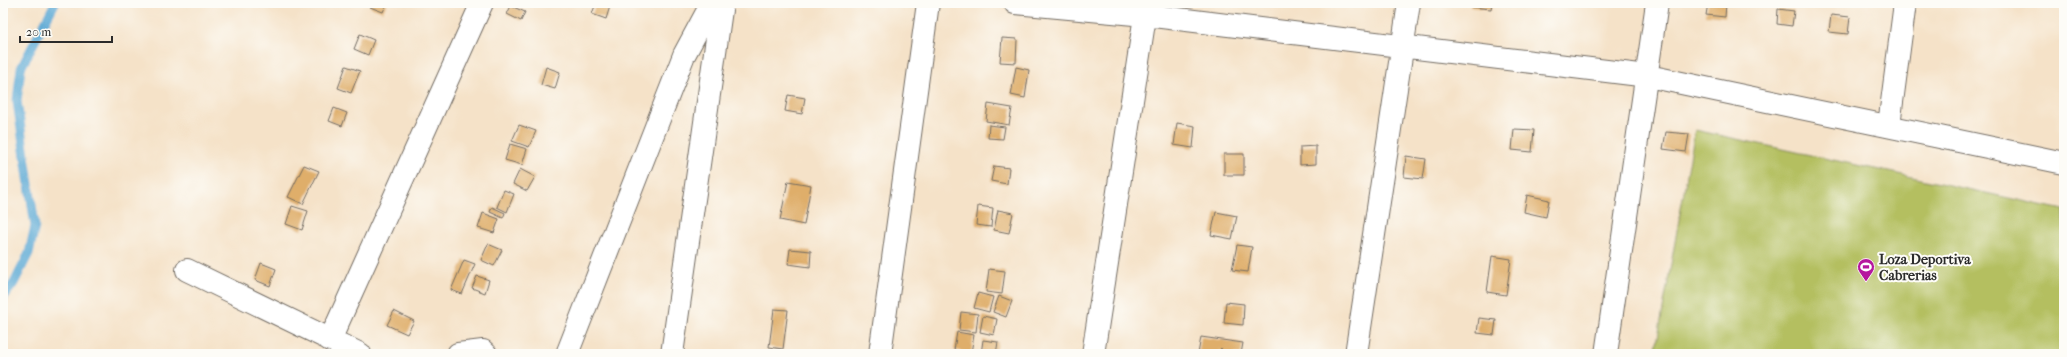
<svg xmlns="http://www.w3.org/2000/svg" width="2067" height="357" viewBox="0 0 2067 357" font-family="'IM FELL French Canon',serif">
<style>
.grass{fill:#b4bf61;stroke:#707546}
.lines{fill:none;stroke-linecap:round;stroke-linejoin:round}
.stream{stroke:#5ba9d4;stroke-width:9}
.building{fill:#dfae6a}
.street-casing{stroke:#726b62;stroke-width:24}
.street{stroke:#fff;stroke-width:22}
.labels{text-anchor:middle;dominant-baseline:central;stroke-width:4;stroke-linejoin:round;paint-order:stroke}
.poi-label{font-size:14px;font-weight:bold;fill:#2b2b2b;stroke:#fdfcf7;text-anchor:start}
</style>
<rect width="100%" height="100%" fill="#fdfcf7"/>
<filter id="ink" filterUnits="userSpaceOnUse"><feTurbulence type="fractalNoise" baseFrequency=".025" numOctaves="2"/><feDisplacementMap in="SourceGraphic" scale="8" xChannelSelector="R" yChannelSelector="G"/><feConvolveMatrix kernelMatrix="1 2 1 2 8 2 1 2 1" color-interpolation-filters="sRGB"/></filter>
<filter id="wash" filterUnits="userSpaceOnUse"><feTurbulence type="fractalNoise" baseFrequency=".012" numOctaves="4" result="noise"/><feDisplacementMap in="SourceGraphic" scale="16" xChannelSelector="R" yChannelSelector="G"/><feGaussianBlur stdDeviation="0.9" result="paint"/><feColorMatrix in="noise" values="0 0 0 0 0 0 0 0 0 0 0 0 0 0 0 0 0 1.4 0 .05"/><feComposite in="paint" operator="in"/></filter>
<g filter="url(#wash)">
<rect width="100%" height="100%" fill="#f5e2c8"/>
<path class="grass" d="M 1695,130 L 2064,210 L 2064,354 L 1655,354 Z"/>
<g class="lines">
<path class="stream" d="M 3,298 L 14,283 L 29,253 L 35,226 L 17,101 L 21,68 L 55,3"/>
</g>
<g id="blocks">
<path class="building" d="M 371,3 L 387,3 L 383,12 L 370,7 Z
M 596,3 L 611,3 L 606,19 L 592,14 Z
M 1471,3 L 1492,3 L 1491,9 L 1470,7 Z
M 1708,3 L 1726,3 L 1725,17 L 1706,15 Z
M 511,6 L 525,12 L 521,21 L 507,14 Z
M 1778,9 L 1794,11 L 1792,26 L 1777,24 Z
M 1831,15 L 1850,17 L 1848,34 L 1829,32 Z
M 360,34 L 374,40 L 368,55 L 354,49 Z
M 1002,38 L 1017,39 L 1016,63 L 1000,62 Z
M 346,66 L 360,71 L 351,93 L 338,88 Z
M 546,67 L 560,72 L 555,89 L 541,85 Z
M 1016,67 L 1029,70 L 1025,98 L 1011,95 Z
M 788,95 L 805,98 L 802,114 L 785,111 Z
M 988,104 L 1012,108 L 1009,125 L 986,121 Z
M 334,108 L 347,113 L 342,126 L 329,121 Z
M 1177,123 L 1195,126 L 1193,148 L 1174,145 Z
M 519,125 L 536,131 L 529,147 L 512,141 Z
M 989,125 L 1005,127 L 1003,139 L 988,138 Z
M 1514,129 L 1534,130 L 1532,152 L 1512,150 Z
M 1666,132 L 1689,134 L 1686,152 L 1663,149 Z
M 510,144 L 527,149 L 522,165 L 505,160 Z
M 1316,146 L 1316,164 L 1300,165 L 1300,147 Z
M 1224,154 L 1244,154 L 1244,175 L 1224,175 Z
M 1406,156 L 1426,159 L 1423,179 L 1404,177 Z
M 304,165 L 319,171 L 303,204 L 288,197 Z
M 994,166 L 1009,168 L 1007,184 L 991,181 Z
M 520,169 L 535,177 L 527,191 L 513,184 Z
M 788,181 L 811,185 L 804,225 L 780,220 Z
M 504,190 L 514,194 L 507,212 L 497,207 Z
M 1527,195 L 1549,200 L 1546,217 L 1524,212 Z
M 292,206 L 308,211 L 302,230 L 286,224 Z
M 978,206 L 993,208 L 991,227 L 976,225 Z
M 492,207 L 505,213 L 503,218 L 490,212 Z
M 998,210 L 1013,213 L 1009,233 L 994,230 Z
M 1216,212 L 1237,216 L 1232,239 L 1211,235 Z
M 483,213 L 499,219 L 494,233 L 478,228 Z
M 488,244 L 502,250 L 494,266 L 481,260 Z
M 1237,245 L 1252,247 L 1248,272 L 1232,270 Z
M 790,249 L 811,251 L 810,267 L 788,264 Z
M 1492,256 L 1511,259 L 1506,295 L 1487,292 Z
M 464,260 L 475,264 L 462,294 L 451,290 Z
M 261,263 L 276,269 L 270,286 L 255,280 Z
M 989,269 L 1005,271 L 1002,294 L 986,292 Z
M 477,276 L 489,280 L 485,293 L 472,288 Z
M 978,293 L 993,297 L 989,312 L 974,308 Z
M 999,296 L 1012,301 L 1006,317 L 993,312 Z
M 1226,302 L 1244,304 L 1243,325 L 1224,323 Z
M 774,309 L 788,310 L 783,349 L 769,347 Z
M 394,311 L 414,321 L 407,334 L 387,325 Z
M 961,312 L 978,314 L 976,332 L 959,330 Z
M 983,316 L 997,319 L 994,335 L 980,332 Z
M 1479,318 L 1496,320 L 1494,335 L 1477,333 Z
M 957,332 L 974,335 L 971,353 L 954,350 Z
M 1201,337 L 1243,343 L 1241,354 L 1221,354 L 1221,348 L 1220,354 L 1198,354 Z
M 983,340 L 998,342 L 996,354 L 981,354 Z"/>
</g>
</g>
<g filter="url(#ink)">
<use href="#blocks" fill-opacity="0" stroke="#726b62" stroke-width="1"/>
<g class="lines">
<defs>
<path id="street" d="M 1015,3 L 1145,15 L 1648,76 L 2064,163
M 1889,125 L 1905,3
M 187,270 L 360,354
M 330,340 L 482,3
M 458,354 L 483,351 L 486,354
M 567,354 L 684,55 L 712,3
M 672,354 L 722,3
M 880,354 L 928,3
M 1093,354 L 1147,3
M 1356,354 L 1409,3
M 1606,354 L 1657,3"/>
</defs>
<use href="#street" class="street-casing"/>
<use href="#street" class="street"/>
</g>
</g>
<defs>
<symbol id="stadium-pin" viewBox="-11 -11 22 30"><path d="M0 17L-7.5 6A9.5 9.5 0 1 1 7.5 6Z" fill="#b5179e" stroke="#fdfcf7"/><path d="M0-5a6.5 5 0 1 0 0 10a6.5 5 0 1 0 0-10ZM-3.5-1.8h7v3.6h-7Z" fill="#fff"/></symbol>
</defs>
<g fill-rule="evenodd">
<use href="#stadium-pin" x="1856" y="257" width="20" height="27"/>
</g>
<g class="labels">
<g class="poi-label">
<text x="1879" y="259">Loza Deportiva<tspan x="1879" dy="16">Cabrerias</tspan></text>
</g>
</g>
<rect width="2067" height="357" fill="none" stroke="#fdfcf7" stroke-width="16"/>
<path d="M20 36v6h92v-6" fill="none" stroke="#2b2b2b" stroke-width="2"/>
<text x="26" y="36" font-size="12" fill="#2b2b2b" stroke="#fdfcf7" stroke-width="3" paint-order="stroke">20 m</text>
</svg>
